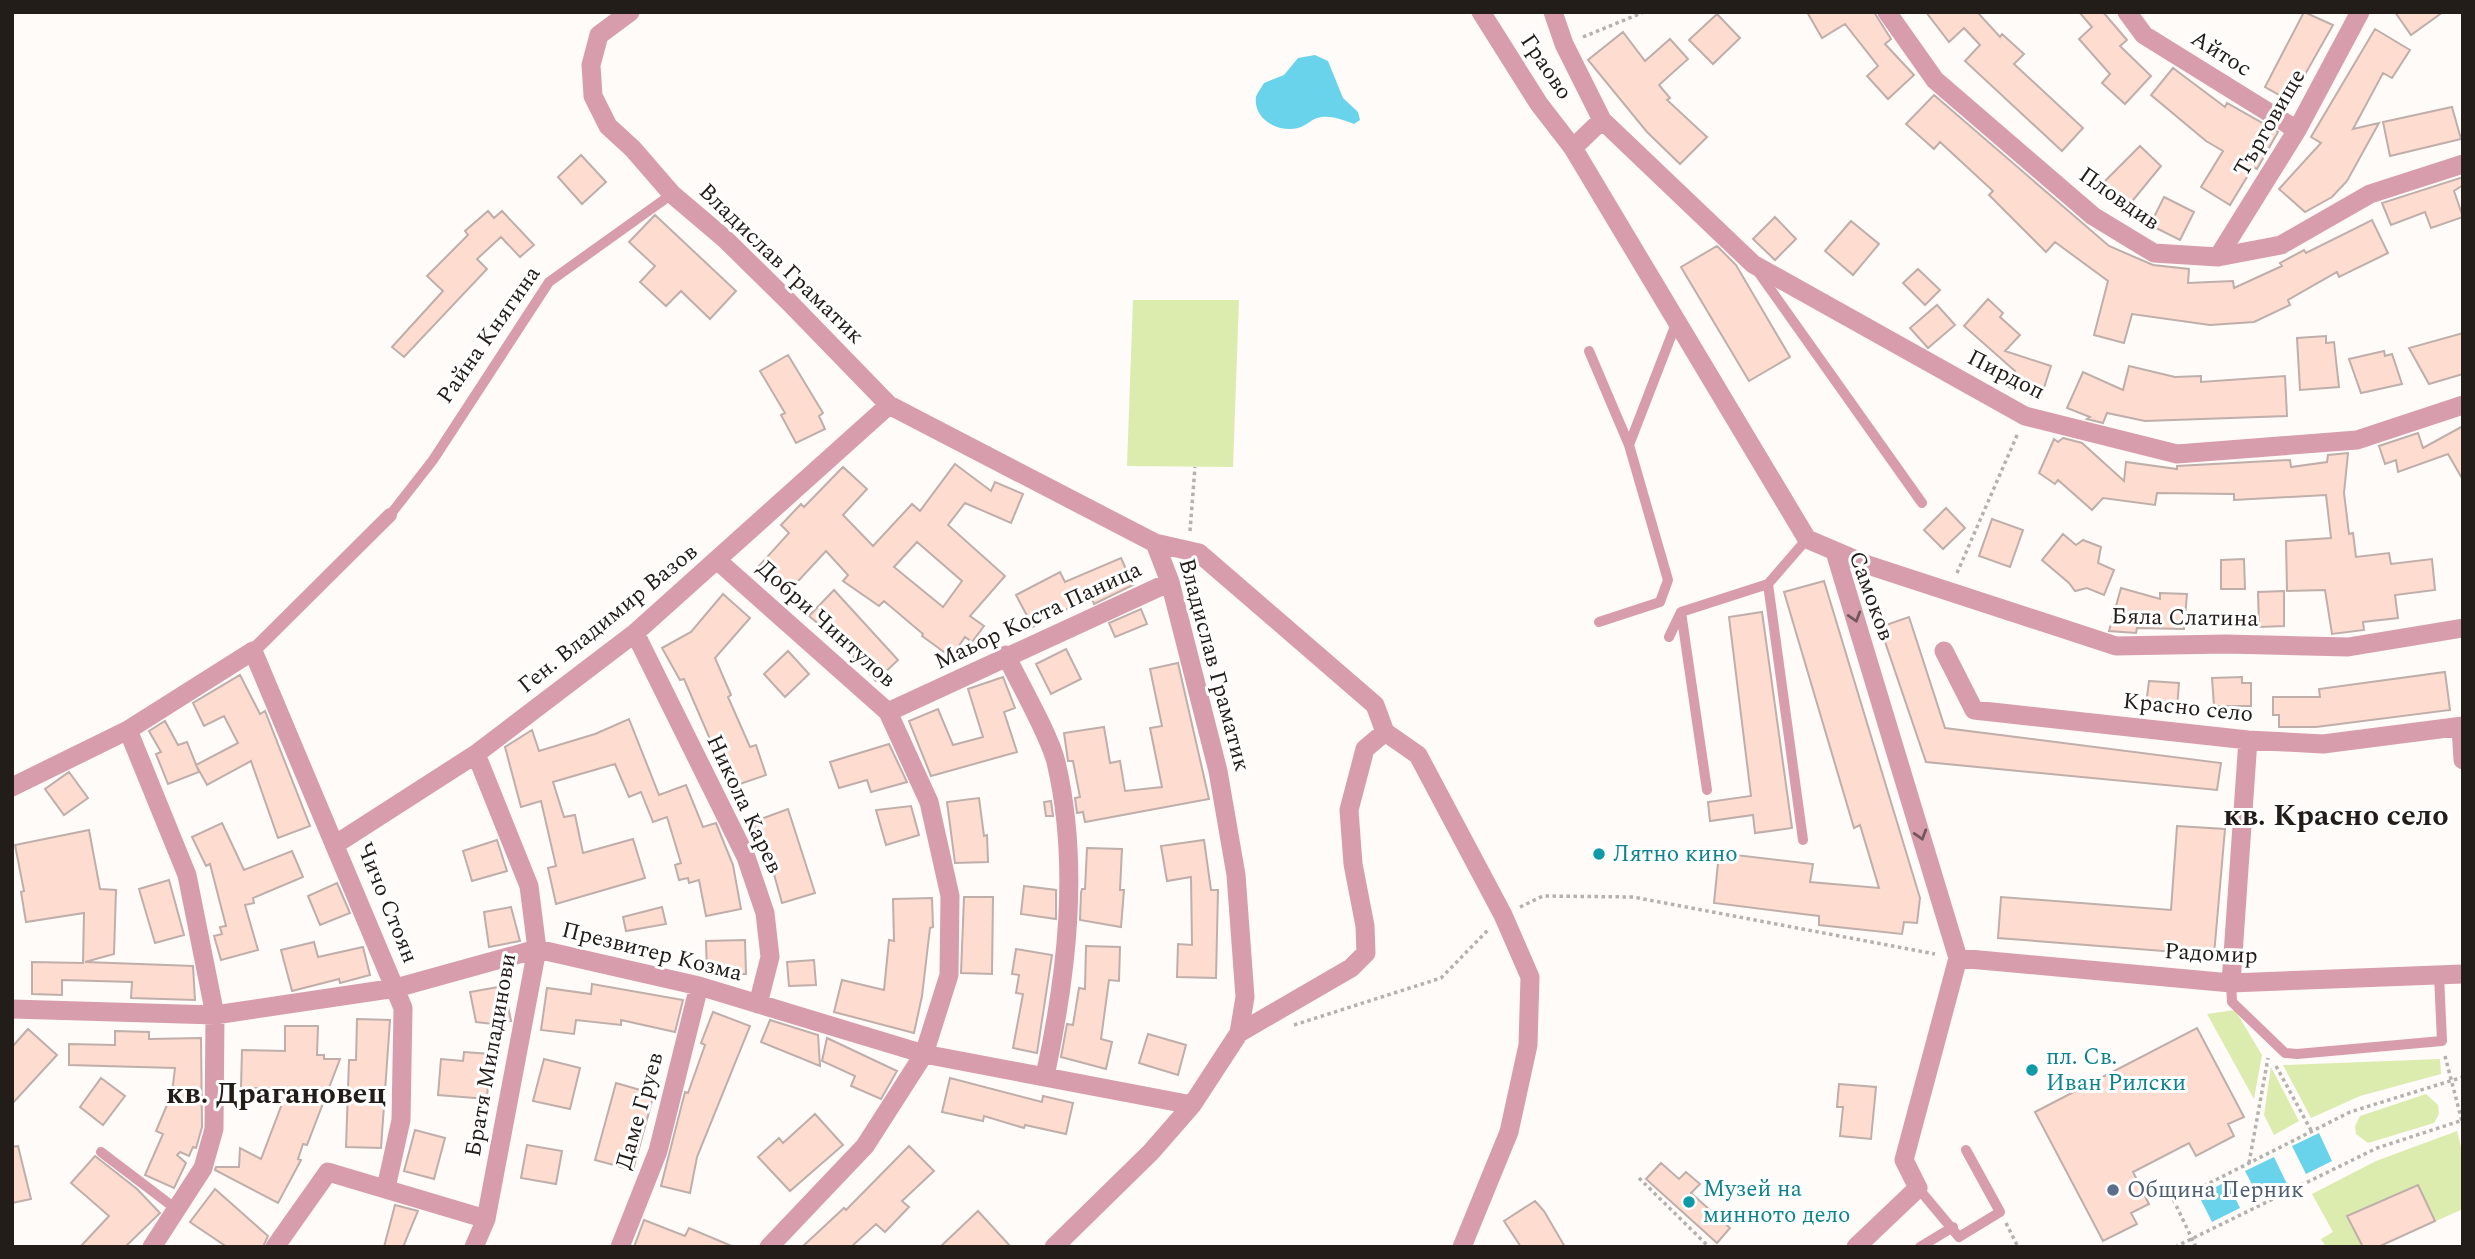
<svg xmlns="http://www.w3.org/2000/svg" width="2475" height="1259" viewBox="0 0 2475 1259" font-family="Spectral,serif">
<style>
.green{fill:#dcebae}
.water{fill:#6ad3ec}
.building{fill:#fedcd0;stroke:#bfaea9;stroke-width:2;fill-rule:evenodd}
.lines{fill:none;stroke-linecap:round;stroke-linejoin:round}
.path{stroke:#b5b1ae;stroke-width:3.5;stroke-dasharray:3.5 3.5;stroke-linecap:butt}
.service{stroke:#d89dad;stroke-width:10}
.pedestrian{stroke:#d89dad;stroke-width:14}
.minor{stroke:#d89dad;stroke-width:19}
.oneway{stroke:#74575c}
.culture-dot{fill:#0f9aa8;stroke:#fff;stroke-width:2.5}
.service-dot{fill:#5c6f8a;stroke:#fff;stroke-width:2.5}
.labels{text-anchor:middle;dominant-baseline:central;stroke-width:6;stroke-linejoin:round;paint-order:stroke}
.street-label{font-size:23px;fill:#231d1a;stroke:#fff}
.culture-label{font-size:23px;fill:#0d838f;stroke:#fff;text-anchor:start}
.service-label{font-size:23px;fill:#4e5e75;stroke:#fff;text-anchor:start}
.district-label{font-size:30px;font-weight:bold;fill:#231d1a;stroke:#fff}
</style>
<rect width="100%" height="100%" fill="#fefbf9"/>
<path class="green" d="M 1133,300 L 1239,300 L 1233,467 L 1127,466 Z
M 2235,1010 L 2262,1055 L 2254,1099 L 2207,1014 Z
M 2440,1059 L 2441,1074 L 2360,1096 L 2311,1118 L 2283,1065 Z
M 2271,1067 L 2299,1121 L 2274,1135 L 2264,1115 Z
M 2426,1094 L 2438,1105 L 2439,1114 L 2434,1123 L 2368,1143 L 2356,1134 L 2355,1126 L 2360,1116 Z
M 2457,1131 L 2463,1155 L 2463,1209 L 2378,1247 L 2326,1247 L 2321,1239 L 2333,1232 L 2312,1194 L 2376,1161 Z"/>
<path class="water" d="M 1315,55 L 1328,61 L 1343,98 L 1358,112 L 1360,120 L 1354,124 C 1343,120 1332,116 1322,117 C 1311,118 1307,126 1298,128 C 1279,133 1253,120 1256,97 C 1257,93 1262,87 1264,83 L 1284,75 L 1298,58 Z
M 2319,1133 L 2332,1161 L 2306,1174 L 2292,1146 Z
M 2274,1157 L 2287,1184 L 2259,1198 L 2245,1171 Z
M 2227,1181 L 2240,1208 L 2212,1222 L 2199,1196 Z"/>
<path class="building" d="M 1807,12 L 1874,12 L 1891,39 L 1885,44 L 1914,75 L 1888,99 L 1867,76 L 1878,66 L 1845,24 L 1822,38 Z
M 1926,12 L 1981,12 L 1979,14 L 2000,37 L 2002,34 L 2024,54 L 2014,64 L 2083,128 L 2062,151 L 1965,61 L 1980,45 L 1964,28 L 1949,42 Z
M 2079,12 L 2103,12 L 2127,40 L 2120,46 L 2151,76 L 2125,104 L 2102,83 L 2110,74 L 2079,39 L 2092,27 Z
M 2304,12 L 2333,25 L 2290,101 L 2265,87 Z
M 2395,12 L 2443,12 L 2411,35 Z
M 1717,14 L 1740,38 L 1713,64 L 1689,40 Z
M 2375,29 L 2410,50 L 2392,78 L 2383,73 L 2353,129 L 2379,123 L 2347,181 L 2332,197 L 2305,212 L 2279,189 L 2321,143 L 2311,137 Z
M 1623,32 L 1645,61 L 1670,39 L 1688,59 L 1659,85 L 1670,98 L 1667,100 L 1707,137 L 1680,164 L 1647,132 L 1588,60 Z
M 2173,68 L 2225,107 L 2227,103 L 2278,132 L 2257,169 L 2253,167 L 2230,205 L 2201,187 L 2223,151 L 2206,141 L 2151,95 Z
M 1934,95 L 2109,246 L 2153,265 L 2189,269 L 2188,283 L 2233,281 L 2234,288 L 2282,266 L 2280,263 L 2304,250 L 2306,253 L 2372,220 L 2388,253 L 2339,277 L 2337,272 L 2288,300 L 2290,305 L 2254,322 L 2210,325 L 2132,314 L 2124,343 L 2094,335 L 2108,281 L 2055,242 L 2046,252 L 1989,195 L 1993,191 L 1940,142 L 1934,149 L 1906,124 Z
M 2452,107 L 2461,139 L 2390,156 L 2383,122 Z
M 2140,146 L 2161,166 L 2125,210 L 2100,186 Z
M 581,155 L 606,182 L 582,204 L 558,177 Z
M 2463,177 L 2463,185 L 2454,191 L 2463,217 L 2431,228 L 2425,212 L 2391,225 L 2382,203 Z
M 2164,197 L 2194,212 L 2180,240 L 2150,225 Z
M 488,211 L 494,218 L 502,211 L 534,245 L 520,257 L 501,237 L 477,259 L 487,269 L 404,357 L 392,347 L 443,291 L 427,276 L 468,235 L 465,231 Z
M 655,215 L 736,291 L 710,319 L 681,291 L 666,306 L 640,282 L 655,266 L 629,242 Z
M 1775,217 L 1796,239 L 1775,260 L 1753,239 Z
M 1851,221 L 1879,244 L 1853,275 L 1825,251 Z
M 1717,246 L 1736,265 L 1790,357 L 1749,381 L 1681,267 Z
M 1918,269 L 1940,290 L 1925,305 L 1903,283 Z
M 1988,299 L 2003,313 L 2000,317 L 2020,335 L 2005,351 L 2051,366 L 2041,397 L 2009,387 L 2015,371 L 1964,326 Z
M 1937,305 L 1955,325 L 1928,348 L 1910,328 Z
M 2463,333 L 2463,374 L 2429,384 L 2409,348 Z
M 2326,336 L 2326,343 L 2334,342 L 2339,387 L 2300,390 L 2297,338 Z
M 2384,351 L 2385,356 L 2392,354 L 2402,384 L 2361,393 L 2349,359 Z
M 788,355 L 823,413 L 819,416 L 825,429 L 796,443 L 781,415 L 785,413 L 760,371 Z
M 2129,366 L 2175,377 L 2201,376 L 2201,382 L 2285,376 L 2287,416 L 2145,421 L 2107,413 L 2103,423 L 2087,419 L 2090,417 L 2067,408 L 2083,372 L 2123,390 Z
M 2463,426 L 2463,480 L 2448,454 L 2398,472 L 2396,460 L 2385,464 L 2379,446 L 2418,433 L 2423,448 Z
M 2063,438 L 2082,443 L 2124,481 L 2126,462 L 2177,469 L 2177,466 L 2290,460 L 2291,467 L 2327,462 L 2328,455 L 2348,453 L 2344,493 L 2349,534 L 2353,533 L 2356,557 L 2389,553 L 2391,564 L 2432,559 L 2435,590 L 2395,595 L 2398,618 L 2363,622 L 2364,630 L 2332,634 L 2325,590 L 2287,591 L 2286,541 L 2331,538 L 2326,495 L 2234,500 L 2234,494 L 2157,493 L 2155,505 L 2103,498 L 2092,510 L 2058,480 L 2055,484 L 2039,473 L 2054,439 L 2058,442 Z
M 955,464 L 991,491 L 995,482 L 1023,494 L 1011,523 L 965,503 L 948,525 L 1005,576 L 970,616 L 984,626 L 972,642 L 965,637 L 951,657 L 922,636 L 923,634 L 884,601 L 879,606 L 843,581 L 848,575 L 826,551 L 787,593 L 758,567 L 789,533 L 781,525 L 801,504 L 804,507 L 843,467 L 867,489 L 843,515 L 873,546 L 912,504 L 920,511 ZM 917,542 L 962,581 L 943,607 L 894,567 Z
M 1946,508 L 1965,528 L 1943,549 L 1924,530 Z
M 1992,519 L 2023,530 L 2010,567 L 1979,556 Z
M 2063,534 L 2076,545 L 2083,540 L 2101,547 L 2098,563 L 2114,570 L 2104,595 L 2087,588 L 2075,591 L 2069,583 L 2042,560 Z
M 1121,558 L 1133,585 L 1094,604 L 1091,596 L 1033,627 L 1016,595 L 1060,572 L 1065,582 Z
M 2244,559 L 2245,589 L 2221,589 L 2221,560 Z
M 1824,581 L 1920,898 L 1917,923 L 1904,922 L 1902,934 L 1819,925 L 1819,916 L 1714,903 L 1719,853 L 1813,864 L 1810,882 L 1879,888 L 1860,825 L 1854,828 L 1784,592 Z
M 2121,588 L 2160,599 L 2160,593 L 2187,594 L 2184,629 L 2137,628 L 2136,633 L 2109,631 Z
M 834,590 L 898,660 L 876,681 L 843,645 L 809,616 Z
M 2284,591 L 2284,626 L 2259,627 L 2258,592 Z
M 723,594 L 750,618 L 715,658 L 731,695 L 728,697 L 750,747 L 756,745 L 766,775 L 731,787 L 718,744 L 713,746 L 684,679 L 680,680 L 662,648 L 691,632 Z
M 1141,609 L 1147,624 L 1115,637 L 1109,623 Z
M 1762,612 L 1792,828 L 1755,833 L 1753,815 L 1710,821 L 1708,802 L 1751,796 L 1729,617 Z
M 1909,617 L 1945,728 L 2221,763 L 2217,790 L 1926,762 L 1880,627 Z
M 1066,649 L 1081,679 L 1051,694 L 1036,664 Z
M 788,651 L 809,674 L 785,697 L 764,674 Z
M 1178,663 L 1209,799 L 1085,822 L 1083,812 L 1077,813 L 1075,798 L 1080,797 L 1073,761 L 1068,761 L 1064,733 L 1104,727 L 1110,763 L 1120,761 L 1125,791 L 1162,787 L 1150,728 L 1162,726 L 1150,669 Z
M 2445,672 L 2450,710 L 2316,727 L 2279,727 L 2279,715 L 2273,715 L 2273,697 L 2320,697 L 2319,689 Z
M 240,675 L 260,714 L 265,711 L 310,826 L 278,838 L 251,761 L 207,785 L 196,765 L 238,743 L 224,716 L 204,726 L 193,703 Z
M 1003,677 L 1015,708 L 1004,712 L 1017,752 L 931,776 L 909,721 L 938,709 L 953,745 L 983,737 L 968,689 Z
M 2242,677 L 2242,683 L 2251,683 L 2251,706 L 2214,706 L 2212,678 Z
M 2149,681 L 2179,683 L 2177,708 L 2146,705 Z
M 629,719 L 659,795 L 686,785 L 703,827 L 716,823 L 733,865 L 741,909 L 706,916 L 699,880 L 689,883 L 688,878 L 679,880 L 675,865 L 681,863 L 667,817 L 653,822 L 641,792 L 629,797 L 615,764 L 553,782 L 564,817 L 575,815 L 583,853 L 633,839 L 645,878 L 556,904 L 548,868 L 556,866 L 541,801 L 521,807 L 505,747 L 532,730 L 539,751 L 595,734 Z
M 165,721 L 178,745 L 187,742 L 199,772 L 168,784 L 156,754 L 161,752 L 149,731 Z
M 889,744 L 907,782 L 871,792 L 867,780 L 839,788 L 830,762 Z
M 69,772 L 88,798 L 64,815 L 45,789 Z
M 979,798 L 984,836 L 987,835 L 988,862 L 955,863 L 947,802 Z
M 1051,801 L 1053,816 L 1046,816 L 1044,802 Z
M 911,806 L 919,835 L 886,845 L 876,810 Z
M 788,809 L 815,893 L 782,903 L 767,849 L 763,850 L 753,822 Z
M 222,823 L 244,870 L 292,851 L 303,877 L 253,898 L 254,903 L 245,905 L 258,950 L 221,960 L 214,936 L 222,934 L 220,927 L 226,926 L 210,864 L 206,866 L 192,837 Z
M 2177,826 L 2225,829 L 2214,955 L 1998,938 L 2001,897 L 2171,910 Z
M 89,830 L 100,889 L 116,890 L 114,954 L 85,962 L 193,966 L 195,1000 L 131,998 L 132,982 L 62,980 L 62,995 L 32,994 L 32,962 L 83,963 L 84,913 L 26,922 L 21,892 L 24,891 L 15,845 Z
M 497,840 L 507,871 L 472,881 L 463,851 Z
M 1204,840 L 1211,890 L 1218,890 L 1216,978 L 1177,977 L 1178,944 L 1192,945 L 1191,877 L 1167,881 L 1161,846 Z
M 1087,848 L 1122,849 L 1120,890 L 1124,890 L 1121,927 L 1080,920 L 1081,893 L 1082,889 L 1085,889 Z
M 169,880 L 184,935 L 155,943 L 139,889 Z
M 337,883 L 350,913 L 320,925 L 308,896 Z
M 1024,886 L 1056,890 L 1056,919 L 1021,914 Z
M 964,897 L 993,897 L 992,974 L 961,973 Z
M 932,898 L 933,927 L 930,928 L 922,996 L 914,1033 L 834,1012 L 842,980 L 884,990 L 889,940 L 894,941 L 893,899 Z
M 511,907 L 520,941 L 489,947 L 484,912 Z
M 662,907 L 666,924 L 626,931 L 623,917 Z
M 745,940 L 746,974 L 707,974 L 706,941 Z
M 314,942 L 318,957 L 363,947 L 370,975 L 340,983 L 339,979 L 292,991 L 281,950 Z
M 1086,946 L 1120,947 L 1119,981 L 1109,980 L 1101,1039 L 1112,1042 L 1106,1069 L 1061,1057 L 1067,1024 L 1073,1025 L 1079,988 L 1085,989 Z
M 1016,949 L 1052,955 L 1037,1053 L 1013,1048 L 1023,994 L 1016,993 L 1019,975 L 1012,974 Z
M 814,960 L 816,985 L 789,986 L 787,962 Z
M 592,984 L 683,1000 L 675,1032 L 621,1020 L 621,1025 L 576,1020 L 574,1034 L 541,1030 L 547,988 L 591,994 Z
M 504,986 L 511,1021 L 493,1024 L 476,1022 L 470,992 Z
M 713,1012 L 750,1026 L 697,1157 L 690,1193 L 661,1186 L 685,1092 L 688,1093 L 705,1045 L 701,1043 Z
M 357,1019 L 390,1020 L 381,1148 L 346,1147 L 349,1060 L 356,1060 Z
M 770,1020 L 818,1035 L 820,1066 L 761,1042 Z
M 285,1026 L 318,1026 L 317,1055 L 324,1055 L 324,1059 L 340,1059 L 307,1145 L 303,1144 L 298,1159 L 301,1160 L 278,1203 L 215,1170 L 216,1167 L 239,1167 L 240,1148 L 261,1159 L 288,1088 L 241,1088 L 242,1050 L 285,1051 Z
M 2197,1028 L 2244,1117 L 2228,1124 L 2234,1136 L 2196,1156 L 2189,1143 L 2133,1172 L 2149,1204 L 2131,1213 L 2137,1224 L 2103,1241 L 2035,1112 Z
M 28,1029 L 57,1055 L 12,1104 L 12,1047 Z
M 115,1031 L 149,1032 L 149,1039 L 201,1038 L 202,1127 L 196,1148 L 193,1147 L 189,1156 L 180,1152 L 177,1155 L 186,1163 L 174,1188 L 145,1175 L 163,1134 L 156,1131 L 172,1093 L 175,1068 L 69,1065 L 69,1044 L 115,1045 Z
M 1148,1034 L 1186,1045 L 1178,1075 L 1139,1063 Z
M 827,1038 L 897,1071 L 881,1099 L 851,1086 L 855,1076 L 822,1061 Z
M 464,1052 L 490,1054 L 487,1099 L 438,1095 L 441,1059 L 463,1061 Z
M 544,1059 L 580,1068 L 570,1109 L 533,1101 Z
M 101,1078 L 125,1096 L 103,1125 L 80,1107 Z
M 950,1078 L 1042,1102 L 1043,1096 L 1073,1103 L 1066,1134 L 1025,1125 L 1024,1128 L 984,1116 L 983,1121 L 942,1112 Z
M 616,1083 L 654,1094 L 633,1170 L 595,1160 Z
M 1839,1084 L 1876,1087 L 1871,1139 L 1840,1136 L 1843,1107 L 1837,1107 Z
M 815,1114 L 843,1145 L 790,1191 L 758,1157 L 779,1138 L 783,1143 Z
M 415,1130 L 445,1138 L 434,1179 L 404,1171 Z
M 527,1145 L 562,1151 L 556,1184 L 521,1178 Z
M 18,1146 L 31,1199 L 12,1203 L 12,1147 Z
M 909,1146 L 934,1171 L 902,1201 L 909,1207 L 885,1232 L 876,1224 L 851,1247 L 802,1247 L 844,1208 L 846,1210 Z
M 95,1156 L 137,1189 L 160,1213 L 125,1247 L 80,1247 L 109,1216 L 71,1183 Z
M 1661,1163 L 1679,1179 L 1686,1172 L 1700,1184 L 1691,1193 L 1730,1228 L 1717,1243 L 1646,1179 Z
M 2418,1185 L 2435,1221 L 2378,1247 L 2363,1247 L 2347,1216 Z
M 215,1189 L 268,1236 L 263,1247 L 227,1247 L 190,1222 Z
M 1535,1201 L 1544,1211 L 1565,1247 L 1521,1247 L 1504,1221 Z
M 395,1205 L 418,1211 L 403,1247 L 384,1247 Z
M 978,1211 L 1011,1247 L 940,1247 Z
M 644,1220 L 685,1236 L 689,1228 L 734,1247 L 634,1247 Z"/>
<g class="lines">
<path class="path" d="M 1583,37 L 1644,12
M 1190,531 L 1195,467
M 1957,573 L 2018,433
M 1520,907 L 1543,896 L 1633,897 L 1935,954
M 1294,1025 L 1441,978 L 1489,929
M 2445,1056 L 2463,1125
M 2276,1066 L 2312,1132
M 2249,1163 L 2268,1058
M 1639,1178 L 1709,1247
M 2006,1223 L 2018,1247
M 2175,1247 L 2377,1148 L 2463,1120
M 2196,1247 L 2174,1201 L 2350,1112 L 2463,1077"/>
<path class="service" d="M 1759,273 L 1922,503
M 1589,351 L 1629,445 L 1668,580 L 1660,602 L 1599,622
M 1629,445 L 1677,321
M 390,515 L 433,460 L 549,282 L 672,194
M 1768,584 L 1803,840
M 1681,612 L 1707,790
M 1669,637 L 1681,612 L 1768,584 L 1807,539
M 2231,983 L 2232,1002 L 2285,1053 L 2297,1054 L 2442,1041 L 2439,975
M 101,1152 L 176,1209
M 1918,1188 L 1959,1237 L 2000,1212 L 1966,1150
M 1920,1247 L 1953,1227"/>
<path class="pedestrian" d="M 253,651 L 390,515"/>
<path class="minor" d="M 630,12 L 599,35 L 591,65 L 593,96 L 608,126 L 633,149 L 672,194 L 725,239 L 788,301 L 889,405 L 1155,543 L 1170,582 L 1218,771 L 1236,875 L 1245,997 L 1239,1033 L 1192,1105 L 1151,1152 L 1054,1247
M 1481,12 L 1539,104 L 1573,148 L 1807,539 L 1868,565 L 2116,646 L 2226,644 L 2348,647 L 2463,628
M 1553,12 L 1564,44 L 1602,120 L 1753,264 L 2025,416 L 2177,454 L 2357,440 L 2463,405
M 1887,12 L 1935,80 L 2093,216 L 2154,253 L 2218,257 L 2281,245 L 2370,194 L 2463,164
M 2127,12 L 2144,35 L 2297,130
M 1573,148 L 1602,120
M 2218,257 L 2297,130 L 2360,12
M 1155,543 L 1199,553 L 1375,705 L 1385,732 L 1418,755 L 1503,915 L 1530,977 L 1528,1045 L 1509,1132 L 1462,1247
M 1835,552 L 1958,958 L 1904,1160 L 1918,1188 L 1856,1247
M 718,561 L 888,712 L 929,802 L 950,896 L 949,975 L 924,1054 L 865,1146 L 769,1247
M 635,633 L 746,857 L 765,913 L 770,957 L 758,1004
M 1944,651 L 1974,710 L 2248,740 L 2323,744 L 2463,726
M 1006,655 C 1019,683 1049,734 1056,762 C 1080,865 1067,974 1045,1076
M 888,712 L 1170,582
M 2461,727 L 2463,760
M 128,730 L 187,875 L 215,1015 L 214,1129 L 203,1168 L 152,1247
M 12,787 L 128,730 L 253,651 L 403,1008 L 401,1120 L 386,1188
M 336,844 L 476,754 L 635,633 L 889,405
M 1958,958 L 2231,983 L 2463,974
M 2231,983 L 2248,740
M 12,1009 L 215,1015 L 396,988 L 537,949 L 699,986 L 924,1054 L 1192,1105
M 1239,1033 L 1351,968 L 1366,953 L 1365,926 L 1353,864 L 1349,810 L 1365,749 L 1385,732
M 275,1247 L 328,1172 L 486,1219
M 474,1247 L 486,1219 L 537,949 L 529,886 L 476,754
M 620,1247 L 658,1151 L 699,986"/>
</g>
<defs><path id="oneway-chevron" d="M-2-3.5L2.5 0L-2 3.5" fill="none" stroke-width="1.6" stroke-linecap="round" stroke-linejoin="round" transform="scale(1.75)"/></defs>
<g class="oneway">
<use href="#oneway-chevron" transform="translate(1855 617) rotate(73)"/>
<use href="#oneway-chevron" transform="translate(1921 835) rotate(73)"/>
</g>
<g class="culture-dot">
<circle cx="1599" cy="854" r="7"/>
<circle cx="2032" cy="1070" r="7"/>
<circle cx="1689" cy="1202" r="7"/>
</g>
<circle class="service-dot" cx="2113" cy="1190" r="7"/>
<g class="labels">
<g class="street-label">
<text transform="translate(2221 54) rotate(32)">Айтос</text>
<text transform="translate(1546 67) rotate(56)">Граово</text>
<text transform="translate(2270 123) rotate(-60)">Търговище</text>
<text transform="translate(2119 199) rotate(35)">Пловдив</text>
<text transform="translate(781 264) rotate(44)">Владислав Граматик</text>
<text transform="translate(489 335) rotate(-55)">Райна Княгина</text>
<text transform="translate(2006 375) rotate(27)">Пирдоп</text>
<text transform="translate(1871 596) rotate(70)">Самоков</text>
<text transform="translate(1038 616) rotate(-25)">Маьор Коста Паница</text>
<text transform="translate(2185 618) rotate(1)">Бяла Слатина</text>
<text transform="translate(608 619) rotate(-39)">Ген. Владимир Вазов</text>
<text transform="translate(826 624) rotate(42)">Добри Чинтулов</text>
<text transform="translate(1214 665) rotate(75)">Владислав Граматик</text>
<text transform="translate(2188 708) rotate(6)">Красно село</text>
<text transform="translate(744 804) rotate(65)">Никола Карев</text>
<text transform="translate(387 903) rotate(68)">Чичо Стоян</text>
<text transform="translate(652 952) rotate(14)">Презвитер Козма</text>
<text transform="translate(2211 954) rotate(3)">Радомир</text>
<text transform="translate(491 1055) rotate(-80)">Братя Миладинови</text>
<text transform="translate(640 1111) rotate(-74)">Даме Груев</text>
</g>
<g class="culture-label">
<text x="1613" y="854">Лятно кино</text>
<text x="2046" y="1057">пл. Св.<tspan x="2046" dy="26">Иван Рилски</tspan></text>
<text x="1703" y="1189">Музей на<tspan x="1703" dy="26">минното дело</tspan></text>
</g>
<g class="service-label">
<text x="2127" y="1190">Община Перник</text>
</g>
<g class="district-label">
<text x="2336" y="816">кв. Красно село</text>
<text x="276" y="1094">кв. Драгановец</text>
</g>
</g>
<rect width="2475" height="1259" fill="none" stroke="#231d1a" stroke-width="28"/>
</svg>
